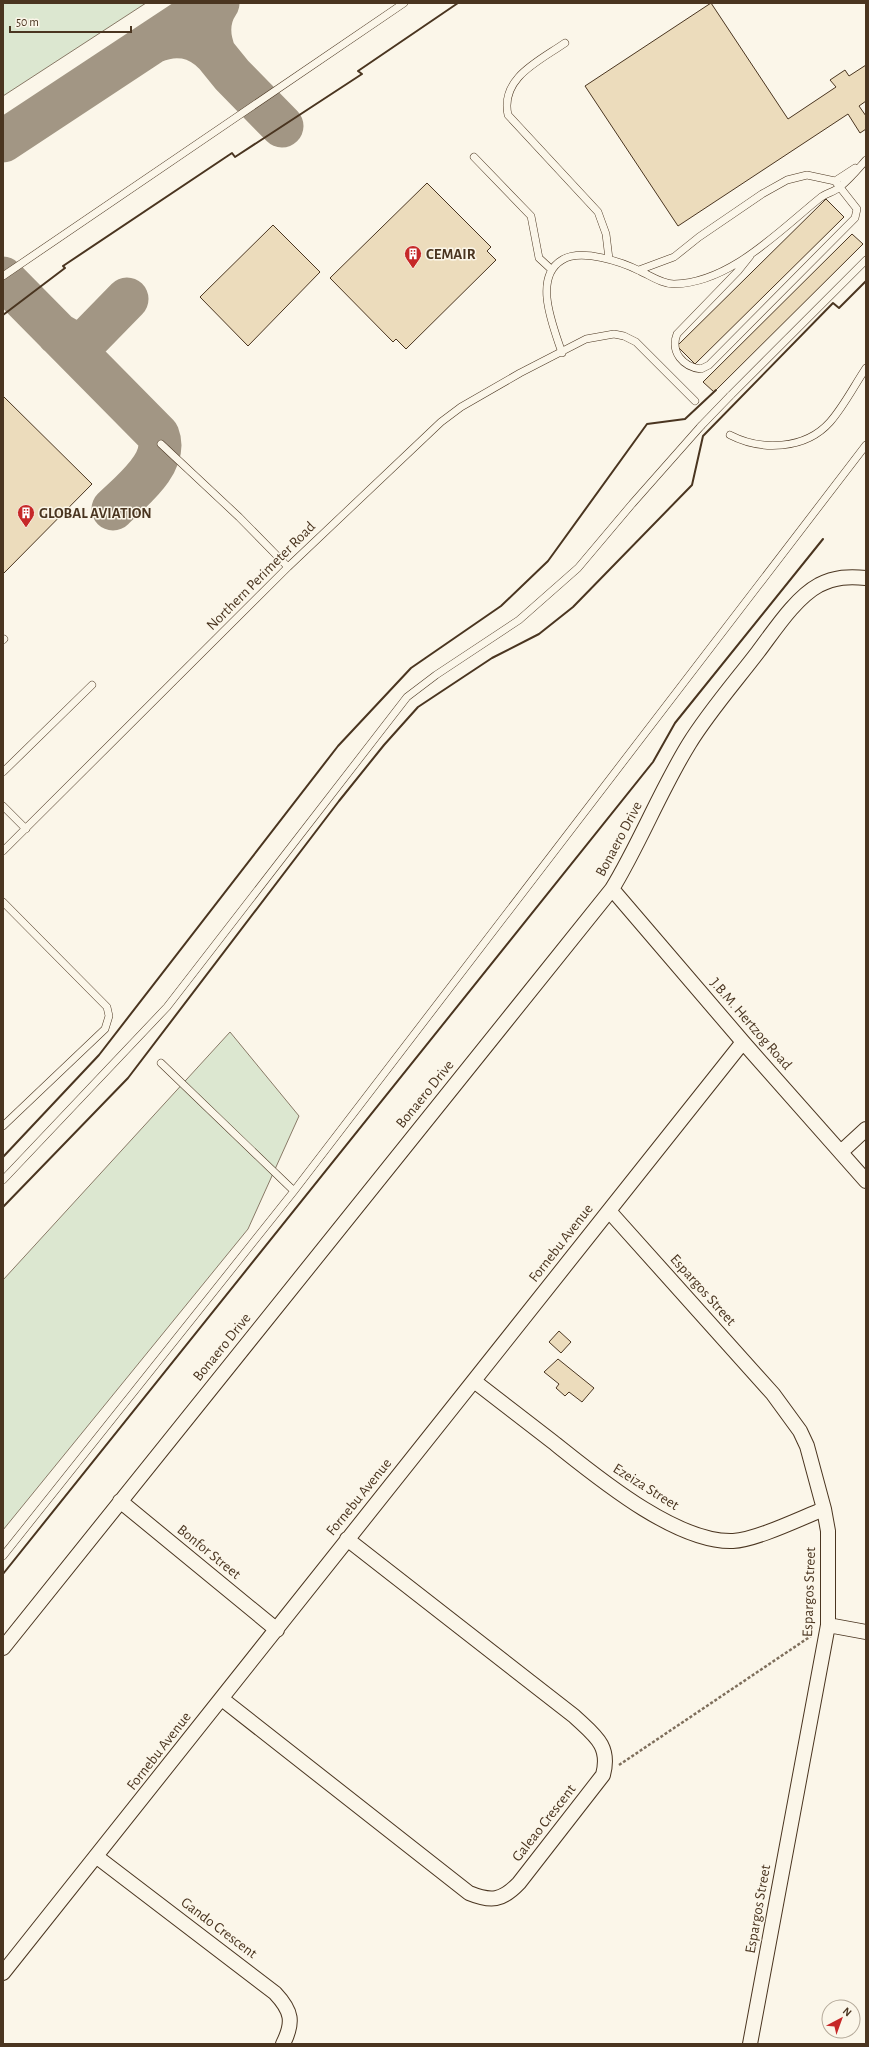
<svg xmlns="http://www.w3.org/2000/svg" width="869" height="2047" viewBox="0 0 869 2047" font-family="'Alegreya Sans',sans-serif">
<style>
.green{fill:#dce7d0;stroke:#887966}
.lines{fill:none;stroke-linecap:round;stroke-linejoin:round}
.taxiway{stroke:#a29684;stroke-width:43}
.building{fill:#ecdcbc;stroke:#4a3520}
.lane-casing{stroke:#4a3520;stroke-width:8}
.street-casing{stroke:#4a3520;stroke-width:16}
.path{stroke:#7f6f5c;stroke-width:2.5;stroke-dasharray:3 2;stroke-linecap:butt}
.lane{stroke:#fbf6e9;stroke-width:7}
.street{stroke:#fbf6e9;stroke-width:14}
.lane-bridge-casing{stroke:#4a3520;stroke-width:8;stroke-linecap:butt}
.lane-bridge{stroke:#fbf6e9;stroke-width:7}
.wall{stroke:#4a3520;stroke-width:2}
.labels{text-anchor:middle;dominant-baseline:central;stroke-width:3;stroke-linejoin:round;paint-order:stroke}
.poi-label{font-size:15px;font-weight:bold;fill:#4a3520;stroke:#fbf6e9;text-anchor:start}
.street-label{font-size:15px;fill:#4a3520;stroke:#fbf6e9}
</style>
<rect width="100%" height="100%" fill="#fbf6e9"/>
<path class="green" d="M 3,3 L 146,3 L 3,96 Z
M 230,1032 L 299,1116 L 248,1229 L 3,1530 L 3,1280 Z"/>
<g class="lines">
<path class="taxiway" d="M 153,42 C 176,32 197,36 215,54 C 208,37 207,19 218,3
M 215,54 L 232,75 L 282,126
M 3,141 L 212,3
M 3,278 L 158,435 C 169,463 130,492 113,509
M 58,334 L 72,342 L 86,341 L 127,299"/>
</g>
<path class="building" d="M 711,3 L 788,119 L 836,87 L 830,80 L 845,70 L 849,76 L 866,65 L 866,101 L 859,106 L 866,116 L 866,129 L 860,133 L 848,114 L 678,226 L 585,86 Z
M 427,183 L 491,247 L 487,251 L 496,260 L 406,349 L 396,339 L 393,342 L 330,278 Z
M 826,199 L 844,217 L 695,364 L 677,346 Z
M 273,225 L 320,272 L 248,346 L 200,297 Z
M 852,234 L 863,244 L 714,392 L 703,382 Z
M 3,396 L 92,484 L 4,573 L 3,572 Z
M 559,1331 L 571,1342 L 561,1353 L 549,1342 Z
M 558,1359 L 594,1388 L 582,1402 L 569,1392 L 565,1396 L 556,1388 L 559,1384 L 544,1372 Z"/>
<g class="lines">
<defs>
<path id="lane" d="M 565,43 C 539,61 500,78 508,115 L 598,212 L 606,234 L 609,259
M 474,157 L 531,216 L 539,258 L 552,270
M 750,256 L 738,271 L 677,334 C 670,352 683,367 701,369 L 709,365 L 855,218 L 857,209 L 835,181
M 639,270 L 674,257 L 699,237 L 762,194 L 787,180 L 807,175 L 835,181 L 855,168
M 3,276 L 404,3
M 562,353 C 554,328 532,278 562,260 C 581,248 622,262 640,271 C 651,276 662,284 674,284 C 730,283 779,231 820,198 C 826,193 835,192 841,186 C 850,179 858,169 866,160
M 730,396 L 866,260
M 730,435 C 761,451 805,450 830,422 C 844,406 854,386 866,368
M 161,444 L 239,517 L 288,567
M 3,640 L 4,639
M 3,772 L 92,685
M 3,806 L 26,829
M 3,851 L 288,567 L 441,422 L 461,407 L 520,373 L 586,339 L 614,334 L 624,336 L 636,342 L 695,401
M 3,902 L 107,1007 L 109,1016 L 105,1029 L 3,1126
M 161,1063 L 294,1191
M 3,1180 L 167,1007 L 407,697 L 436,675 L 519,620 L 578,568 L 632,504 L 701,426
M 3,1556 L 294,1191 L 866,445"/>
<path id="street" d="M 612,889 L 743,1042 L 866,1181
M 841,1152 L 866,1129
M 609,1211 L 773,1394 L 800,1431 L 807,1446 L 824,1509 L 828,1531 L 828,1625 L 750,2044
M 474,1381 C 500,1401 527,1422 553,1442 C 597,1477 676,1543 733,1541 C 756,1540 801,1518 824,1509
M 120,1501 L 277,1630
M 828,1625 L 866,1632
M 3,1648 L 612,889 C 640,843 660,791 689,744 C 708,713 735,682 758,652 C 774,631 795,598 819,585 C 835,577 849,576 866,578
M 222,1699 L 469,1893 C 491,1902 502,1901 519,1883 L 603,1775 C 611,1745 594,1735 574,1716 L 347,1539
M 97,1857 L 275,1993 C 292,2011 294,2022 283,2044
M 3,1973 L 743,1042"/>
</defs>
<use href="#lane" class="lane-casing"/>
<use href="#street" class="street-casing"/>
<path class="path" d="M 619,1765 L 811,1636"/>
<use href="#lane" class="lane"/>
<use href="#street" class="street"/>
<defs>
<path id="lane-bridge" d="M 701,426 L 730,396"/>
</defs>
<use href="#lane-bridge" class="lane-bridge-casing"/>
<use href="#lane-bridge" class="lane-bridge"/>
<path class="wall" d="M 3,315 L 65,268 L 63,266 L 232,153 L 235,157 L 362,74 L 358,71 L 458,3
M 3,1157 L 99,1055 L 338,746 L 411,668 L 501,606 L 548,561 L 647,424 L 685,419 L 716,390
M 3,1207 L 128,1078 L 339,801 L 384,745 L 418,707 L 492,658 L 539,634 L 573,607 L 692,485 L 703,436 L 833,303 L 839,308 L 866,281
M 3,1574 L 653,762 L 675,723 L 823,539"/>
</g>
<defs>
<symbol id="building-pin" viewBox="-11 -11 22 30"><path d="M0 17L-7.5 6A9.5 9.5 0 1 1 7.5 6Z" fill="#c62828" stroke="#fbf6e9"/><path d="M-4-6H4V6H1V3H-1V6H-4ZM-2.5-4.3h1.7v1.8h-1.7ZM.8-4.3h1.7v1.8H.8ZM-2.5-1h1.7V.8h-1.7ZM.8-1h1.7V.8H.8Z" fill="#fff"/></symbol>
</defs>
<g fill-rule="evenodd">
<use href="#building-pin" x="403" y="244" width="20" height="27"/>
<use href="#building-pin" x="16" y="503" width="20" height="27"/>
</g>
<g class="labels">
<g class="poi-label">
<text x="426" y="254">CEMAIR</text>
<text x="39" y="513">GLOBAL AVIATION</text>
</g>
<g class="street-label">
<text transform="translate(261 576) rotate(-45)">Northern Perimeter Road</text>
<text transform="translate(619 839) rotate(-62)">Bonaero Drive</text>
<text transform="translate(751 1024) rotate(49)">J.B.M. Hertzog Road</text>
<text transform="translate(425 1094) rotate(-51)">Bonaero Drive</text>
<text transform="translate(561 1243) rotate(-52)">Fornebu Avenue</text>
<text transform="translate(703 1290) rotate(48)">Espargos Street</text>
<text transform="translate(222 1347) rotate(-51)">Bonaero Drive</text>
<text transform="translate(646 1487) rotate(32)">Ezeiza Street</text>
<text transform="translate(359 1497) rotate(-51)">Fornebu Avenue</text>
<text transform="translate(209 1552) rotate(39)">Bonfor Street</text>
<text transform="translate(809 1592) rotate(-88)">Espargos Street</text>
<text transform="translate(159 1751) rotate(-52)">Fornebu Avenue</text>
<text transform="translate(544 1823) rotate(-52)">Galeao Crescent</text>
<text transform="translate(758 1909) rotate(-80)">Espargos Street</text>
<text transform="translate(219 1928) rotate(37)">Gando Crescent</text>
</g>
</g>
<rect width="869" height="2047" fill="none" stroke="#4a3520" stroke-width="8"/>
<g transform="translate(841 2019) rotate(41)"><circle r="19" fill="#fbf6e9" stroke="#b4a999"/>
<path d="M0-3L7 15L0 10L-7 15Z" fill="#c62828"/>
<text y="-6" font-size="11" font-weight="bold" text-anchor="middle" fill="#4a3520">N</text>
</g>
<path d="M10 26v6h121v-6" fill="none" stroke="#4a3520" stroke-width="2"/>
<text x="16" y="26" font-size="12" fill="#4a3520" stroke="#fbf6e9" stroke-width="3" paint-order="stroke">50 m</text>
</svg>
